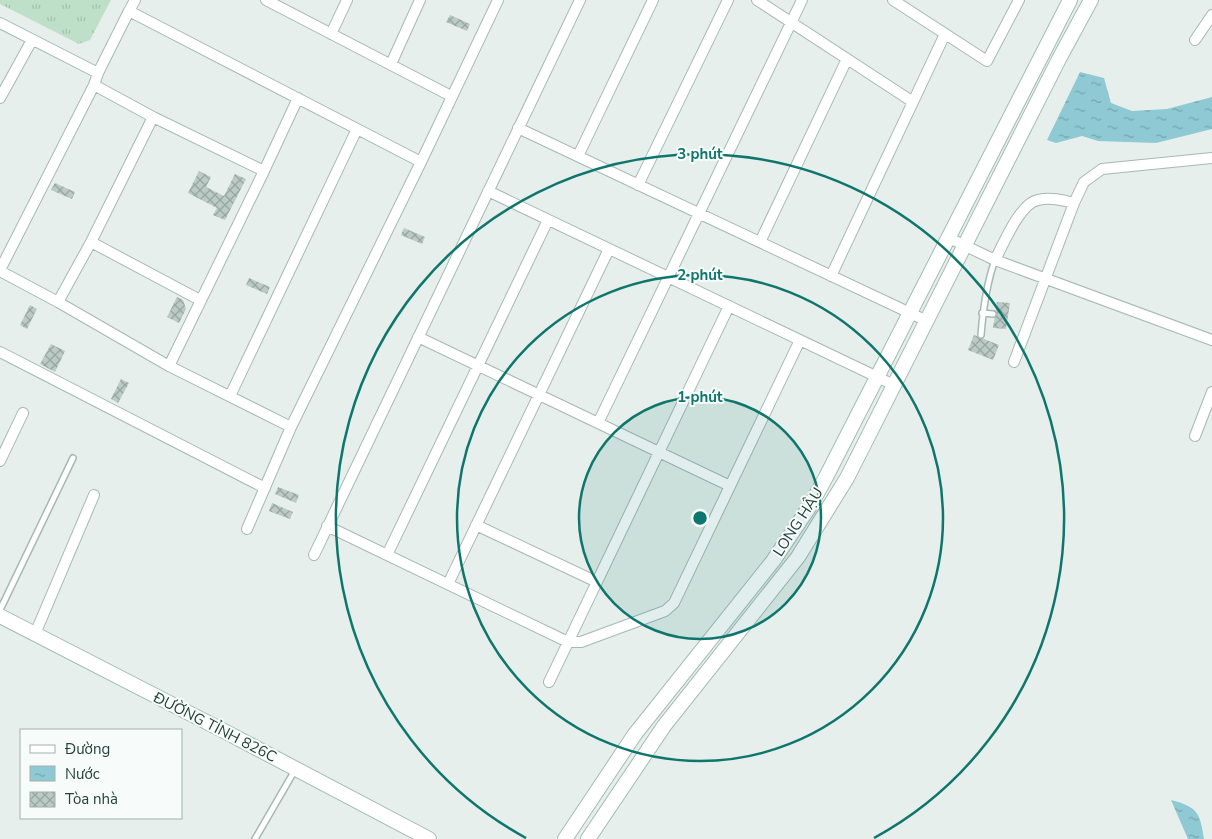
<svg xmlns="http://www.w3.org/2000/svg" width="1212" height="839" viewBox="0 0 1212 839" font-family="'Nunito Sans',sans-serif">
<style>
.park{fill:url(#park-tufts)}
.water{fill:url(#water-ripples)}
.building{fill:url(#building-cross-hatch)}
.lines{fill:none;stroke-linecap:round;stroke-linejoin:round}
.lane-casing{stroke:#a8b8b2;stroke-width:8}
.street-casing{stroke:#a8b8b2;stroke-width:12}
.secondary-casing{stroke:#a4bbb3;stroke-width:16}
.lane{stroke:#fff;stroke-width:5}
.street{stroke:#fff;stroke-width:10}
.secondary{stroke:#fff;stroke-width:14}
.ring{fill:none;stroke:#0f766e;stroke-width:2.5}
.labels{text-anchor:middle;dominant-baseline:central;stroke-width:4;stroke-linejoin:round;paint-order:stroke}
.street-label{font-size:15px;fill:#24423a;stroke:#f7fbf9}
.centre{fill:#0f766e;stroke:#f7fbf9;stroke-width:2.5}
.ring-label{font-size:15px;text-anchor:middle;font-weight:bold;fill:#0f766e;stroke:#f7fbf9;stroke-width:4;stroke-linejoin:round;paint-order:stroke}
</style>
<defs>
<pattern id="park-tufts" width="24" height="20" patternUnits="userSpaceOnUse" patternTransform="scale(1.25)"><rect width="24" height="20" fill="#bfe0c8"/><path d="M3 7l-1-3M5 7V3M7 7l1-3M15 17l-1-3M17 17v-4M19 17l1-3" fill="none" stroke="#a4c1ad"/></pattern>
<pattern id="water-ripples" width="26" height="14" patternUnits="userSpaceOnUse" patternTransform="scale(1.25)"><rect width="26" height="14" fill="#8ec9d4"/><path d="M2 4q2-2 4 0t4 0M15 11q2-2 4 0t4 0" fill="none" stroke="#74a5ad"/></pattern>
<pattern id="building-cross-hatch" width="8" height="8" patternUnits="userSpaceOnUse" patternTransform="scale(1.25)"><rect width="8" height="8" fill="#bbcac4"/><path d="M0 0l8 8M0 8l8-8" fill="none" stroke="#98a6a0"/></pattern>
</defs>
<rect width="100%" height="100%" fill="#e6efeb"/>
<path class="park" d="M 0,0 L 111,0 L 90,40 L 79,44 L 0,4 Z"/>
<path class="water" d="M 1080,72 L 1104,78 L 1111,103 L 1132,111 L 1167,109 L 1212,97 L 1212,129 L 1156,143 L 1098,141 L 1082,136 L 1056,143 L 1047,140 Z
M 1171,800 C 1198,807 1200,813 1204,839 L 1188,839 Z"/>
<path class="building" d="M 450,15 L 470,24 L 467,31 L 446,22 Z
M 199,171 L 211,177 L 206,187 L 224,196 L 235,174 L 246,179 L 225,220 L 213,215 L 217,208 L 188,193 Z
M 55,183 L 75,192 L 72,199 L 51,190 Z
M 404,228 L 425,237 L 422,244 L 401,235 Z
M 249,278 L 270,287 L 267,294 L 246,285 Z
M 177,297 L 183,300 L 186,309 L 179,323 L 167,317 Z
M 997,302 L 1010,303 L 1006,329 L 993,328 Z
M 30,305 L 37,309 L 27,329 L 20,325 Z
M 974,335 L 999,345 L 993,360 L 968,350 Z
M 51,344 L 65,351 L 55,372 L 40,364 Z
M 121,379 L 129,383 L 118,403 L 111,399 Z
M 278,487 L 299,495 L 296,503 L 275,494 Z
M 272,503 L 293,512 L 290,519 L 269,511 Z"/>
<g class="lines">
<defs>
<path id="lane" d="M 982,313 L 993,314
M 981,335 C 983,310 986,285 995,260
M 0,610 L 73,458
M 255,839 L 295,770"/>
<path id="street" d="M 266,0 L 451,96
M 757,0 L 913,102
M 893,0 L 987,61 L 1019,0
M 129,11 L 135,0
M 0,23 L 98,73
M 331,34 L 347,0
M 1195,40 L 1212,15
M 391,64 L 420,0
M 94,85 L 153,117 L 264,171 L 169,366
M 0,98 L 32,40
M 518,128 L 927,321
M 578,156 L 653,0
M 264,171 L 298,98
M 638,185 L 728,0
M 488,191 L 894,385
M 949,238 L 995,260 L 1212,340
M 91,242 L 200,300
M 760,242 L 847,59
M 995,260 C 1003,245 1020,203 1038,200 C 1050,197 1062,200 1074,203 L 1084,182 L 1102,169 L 1212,158
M 0,270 L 94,85 L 98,73 L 129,11 L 421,162
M 0,271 L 58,302 L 169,366 L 291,427 L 247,529
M 831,276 L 945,34
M 58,302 L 91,242 L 153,117
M 418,337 L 730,486
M 0,352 L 265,488
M 1014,362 L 1074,203
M 230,396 L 357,129
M 598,423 L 802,0
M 291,427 L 421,162 L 498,0
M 1195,436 L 1212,392
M 0,461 L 23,413
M 476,525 L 597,582
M 327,526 L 568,642 L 581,642 L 665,611 L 674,603 L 800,340
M 314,555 L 580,0
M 387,555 L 548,220
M 448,584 L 609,249
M 35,634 L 94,495
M 549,682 L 729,306"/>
<path id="secondary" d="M 0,616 L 222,730 L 429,839
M 565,839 L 635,734 L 773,561 L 810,506 L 826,477 L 1070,0
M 588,839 L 664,726 L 798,557 L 847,478 L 1059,59 L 1091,0"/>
</defs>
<use href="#lane" class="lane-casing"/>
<use href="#street" class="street-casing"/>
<use href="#secondary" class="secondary-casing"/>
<use href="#lane" class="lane"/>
<use href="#street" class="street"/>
<use href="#secondary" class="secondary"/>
</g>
<circle cx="700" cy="518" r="121" fill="#0f766e" fill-opacity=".12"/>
<g class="ring">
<circle cx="700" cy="518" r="121"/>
<circle cx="700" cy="518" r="243"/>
<path d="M526 838A364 364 0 1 1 874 838"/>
</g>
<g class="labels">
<g class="street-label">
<text transform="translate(798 522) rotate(-57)">LONG HẬU</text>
<text transform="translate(215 727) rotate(27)">ĐƯỜNG TỈNH 826C</text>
</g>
</g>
<circle cx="700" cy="518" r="8" class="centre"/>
<g class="ring-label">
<text x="700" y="159">3 phút</text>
<text x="700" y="280">2 phút</text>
<text x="700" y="402">1 phút</text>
</g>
<rect x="20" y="729" width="162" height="90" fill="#f7fbf9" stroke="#a3b1ad"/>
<rect x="30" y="745" width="25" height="8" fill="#ffffff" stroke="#a3b1ad"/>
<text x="65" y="754" font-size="15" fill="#24423a">Đường</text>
<rect x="30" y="766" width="25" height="15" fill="url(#water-ripples)" stroke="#a3b1ad"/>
<text x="65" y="779" font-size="15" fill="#24423a">Nước</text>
<rect x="30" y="792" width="25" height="15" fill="url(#building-cross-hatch)" stroke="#a3b1ad"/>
<text x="65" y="804" font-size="15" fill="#24423a">Tòa nhà</text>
</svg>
